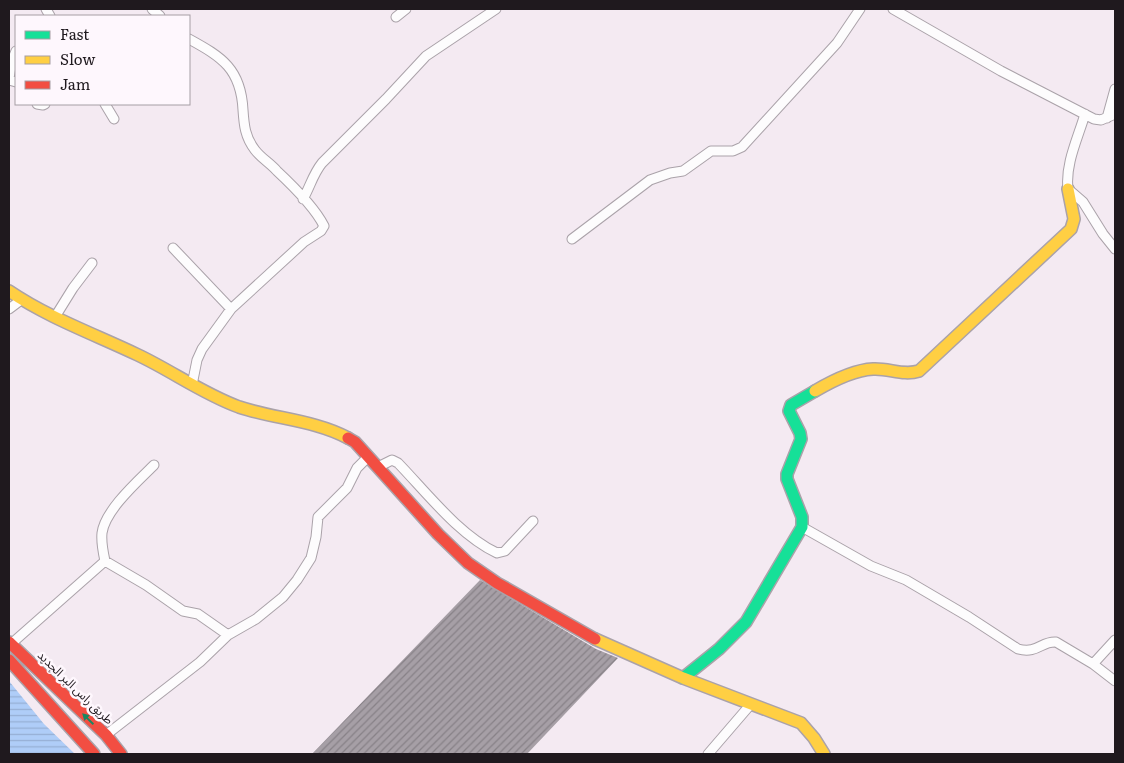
<svg xmlns="http://www.w3.org/2000/svg" width="1124" height="763" viewBox="0 0 1124 763" font-family="Literata,'Noto Sans Arabic',serif">
<style>
.water{fill:url(#water-rules)}
.building{fill:url(#building-hatch)}
.lines{fill:none;stroke-linecap:round;stroke-linejoin:round}
.street-casing{stroke:#aaa2a9;stroke-width:11}
.fast-casing{stroke:#aaa2a9;stroke-width:14}
.slow-casing{stroke:#aaa2a9;stroke-width:14}
.jam-casing{stroke:#aaa2a9;stroke-width:14}
.street{stroke:#fdfcfd;stroke-width:9}
.fast{stroke:#16e098;stroke-width:11}
.slow{stroke:#ffcf43;stroke-width:11}
.jam{stroke:#f24e42;stroke-width:11}
.oneway{fill:#1a8661}
.labels{text-anchor:middle;dominant-baseline:central;stroke-width:5;stroke-linejoin:round;paint-order:stroke}
.street-label{font-size:12px;fill:#1f191e;stroke:#fef7fd}
</style>
<defs>
<pattern id="water-rules" width="6" height="5" patternUnits="userSpaceOnUse" patternTransform="scale(1.25)"><rect width="6" height="5" fill="#afcdf8"/><path d="M0 2.5h6" fill="none" stroke="#96afd4"/></pattern>
<pattern id="building-hatch" width="6" height="6" patternUnits="userSpaceOnUse" patternTransform="scale(1.25)"><rect width="6" height="6" fill="#a69fa6"/><path d="M-1 1l2-2M0 6l6-6M5 7l2-2" fill="none" stroke="#878187"/></pattern>
</defs>
<rect width="100%" height="100%" fill="#f4eaf2"/>
<path class="water" d="M 9,681 L 44,724 L 75,754 L 9,754 Z"/>
<path class="building" d="M 480,580 L 596,649 L 618,658 L 527,754 L 312,754 Z"/>
<g class="lines">
<defs>
<path id="street" d="M 46,9 L 50,16
M 152,9 L 160,16
M 893,9 L 1001,71 L 1094,119 L 1101,120 L 1115,114
M 396,17 L 406,9
M 189,39 C 222,57 241,69 243,110 C 244,125 245,137 255,150 C 261,158 270,163 277,171 C 292,185 315,208 324,226 L 321,231 L 304,242 L 231,309 L 202,349 L 197,360 L 192,385
M 9,78 L 12,61 L 16,51
M 9,80 L 16,82
M 37,104 L 43,105 L 45,104
M 105,104 L 114,119
M 1085,114 C 1078,138 1065,164 1068,189 L 1083,202 L 1103,234 L 1115,249
M 1107,118 L 1115,89
M 303,199 C 310,187 313,174 322,163 L 386,99 L 426,56 L 496,9
M 572,239 L 650,180 L 670,173 L 683,171 L 711,151 L 733,151 L 742,147 L 837,43 L 860,9
M 173,248 L 231,309
M 9,309 L 21,300
M 55,317 L 73,288 L 92,263
M 154,465 C 138,481 105,510 102,533 C 101,543 103,552 105,561 L 146,585 L 183,611 L 198,614 L 228,635
M 378,467 L 392,460 L 398,463 C 427,493 459,535 497,553 L 505,551 L 533,521
M 802,527 L 871,566 L 906,580 L 969,617 L 1018,649 C 1038,654 1041,641 1056,642 L 1093,664
M 1115,640 L 1093,664 L 1115,681
M 11,644 L 105,561
M 106,735 L 200,662 L 228,635 L 256,619 L 283,597 L 297,580 L 311,558 L 316,537 L 318,517 L 347,488 L 357,468 L 368,457
M 708,754 L 751,704"/>
<path id="fast" d="M 683,678 L 719,649 L 746,622 L 802,527 L 802,517 L 787,479 L 787,474 L 801,439 L 800,433 L 789,411 L 791,405 L 815,391"/>
<path id="slow" d="M 9,291 C 49,318 94,334 138,355 C 172,371 203,394 239,407 C 275,419 314,420 348,438
M 815,391 C 832,381 853,370 873,369 C 889,368 903,376 919,371 L 1071,229 L 1074,219 L 1068,189
M 595,639 L 683,678 L 801,723 L 814,738 L 824,754"/>
<path id="jam" d="M 348,438 L 355,442 L 438,534 L 468,563 L 497,583 L 595,639
M 9,642 L 106,735 L 121,754
M 9,660 L 94,754"/>
</defs>
<use href="#street" class="street-casing"/>
<use href="#fast" class="fast-casing"/>
<use href="#slow" class="slow-casing"/>
<use href="#jam" class="jam-casing"/>
<use href="#street" class="street"/>
<use href="#fast" class="fast"/>
<use href="#slow" class="slow"/>
<use href="#jam" class="jam"/>
</g>
<defs><path id="oneway-solid" d="M-6-.8H1V-3.2L6.5 0L1 3.2V.8H-6Z" transform="scale(1.25)"/></defs>
<use class="oneway" href="#oneway-solid" transform="translate(88 719) rotate(-136)"/>
<g class="labels">
<g class="street-label">
<text transform="translate(76 687) rotate(44)">طريق راس البر الجديد</text>
</g>
</g>
<rect width="1124" height="763" fill="none" stroke="#1f191e" stroke-width="20"/>
<rect x="15" y="15" width="175" height="90" fill="#fef7fd" stroke="#a59ea4"/>
<rect x="25" y="31" width="25" height="8" fill="#16e098" stroke="#a59ea4"/>
<text x="60" y="40" font-size="15" fill="#1f191e">Fast</text>
<rect x="25" y="56" width="25" height="8" fill="#ffcf43" stroke="#a59ea4"/>
<text x="60" y="65" font-size="15" fill="#1f191e">Slow</text>
<rect x="25" y="81" width="25" height="8" fill="#f24e42" stroke="#a59ea4"/>
<text x="60" y="90" font-size="15" fill="#1f191e">Jam</text>
</svg>
